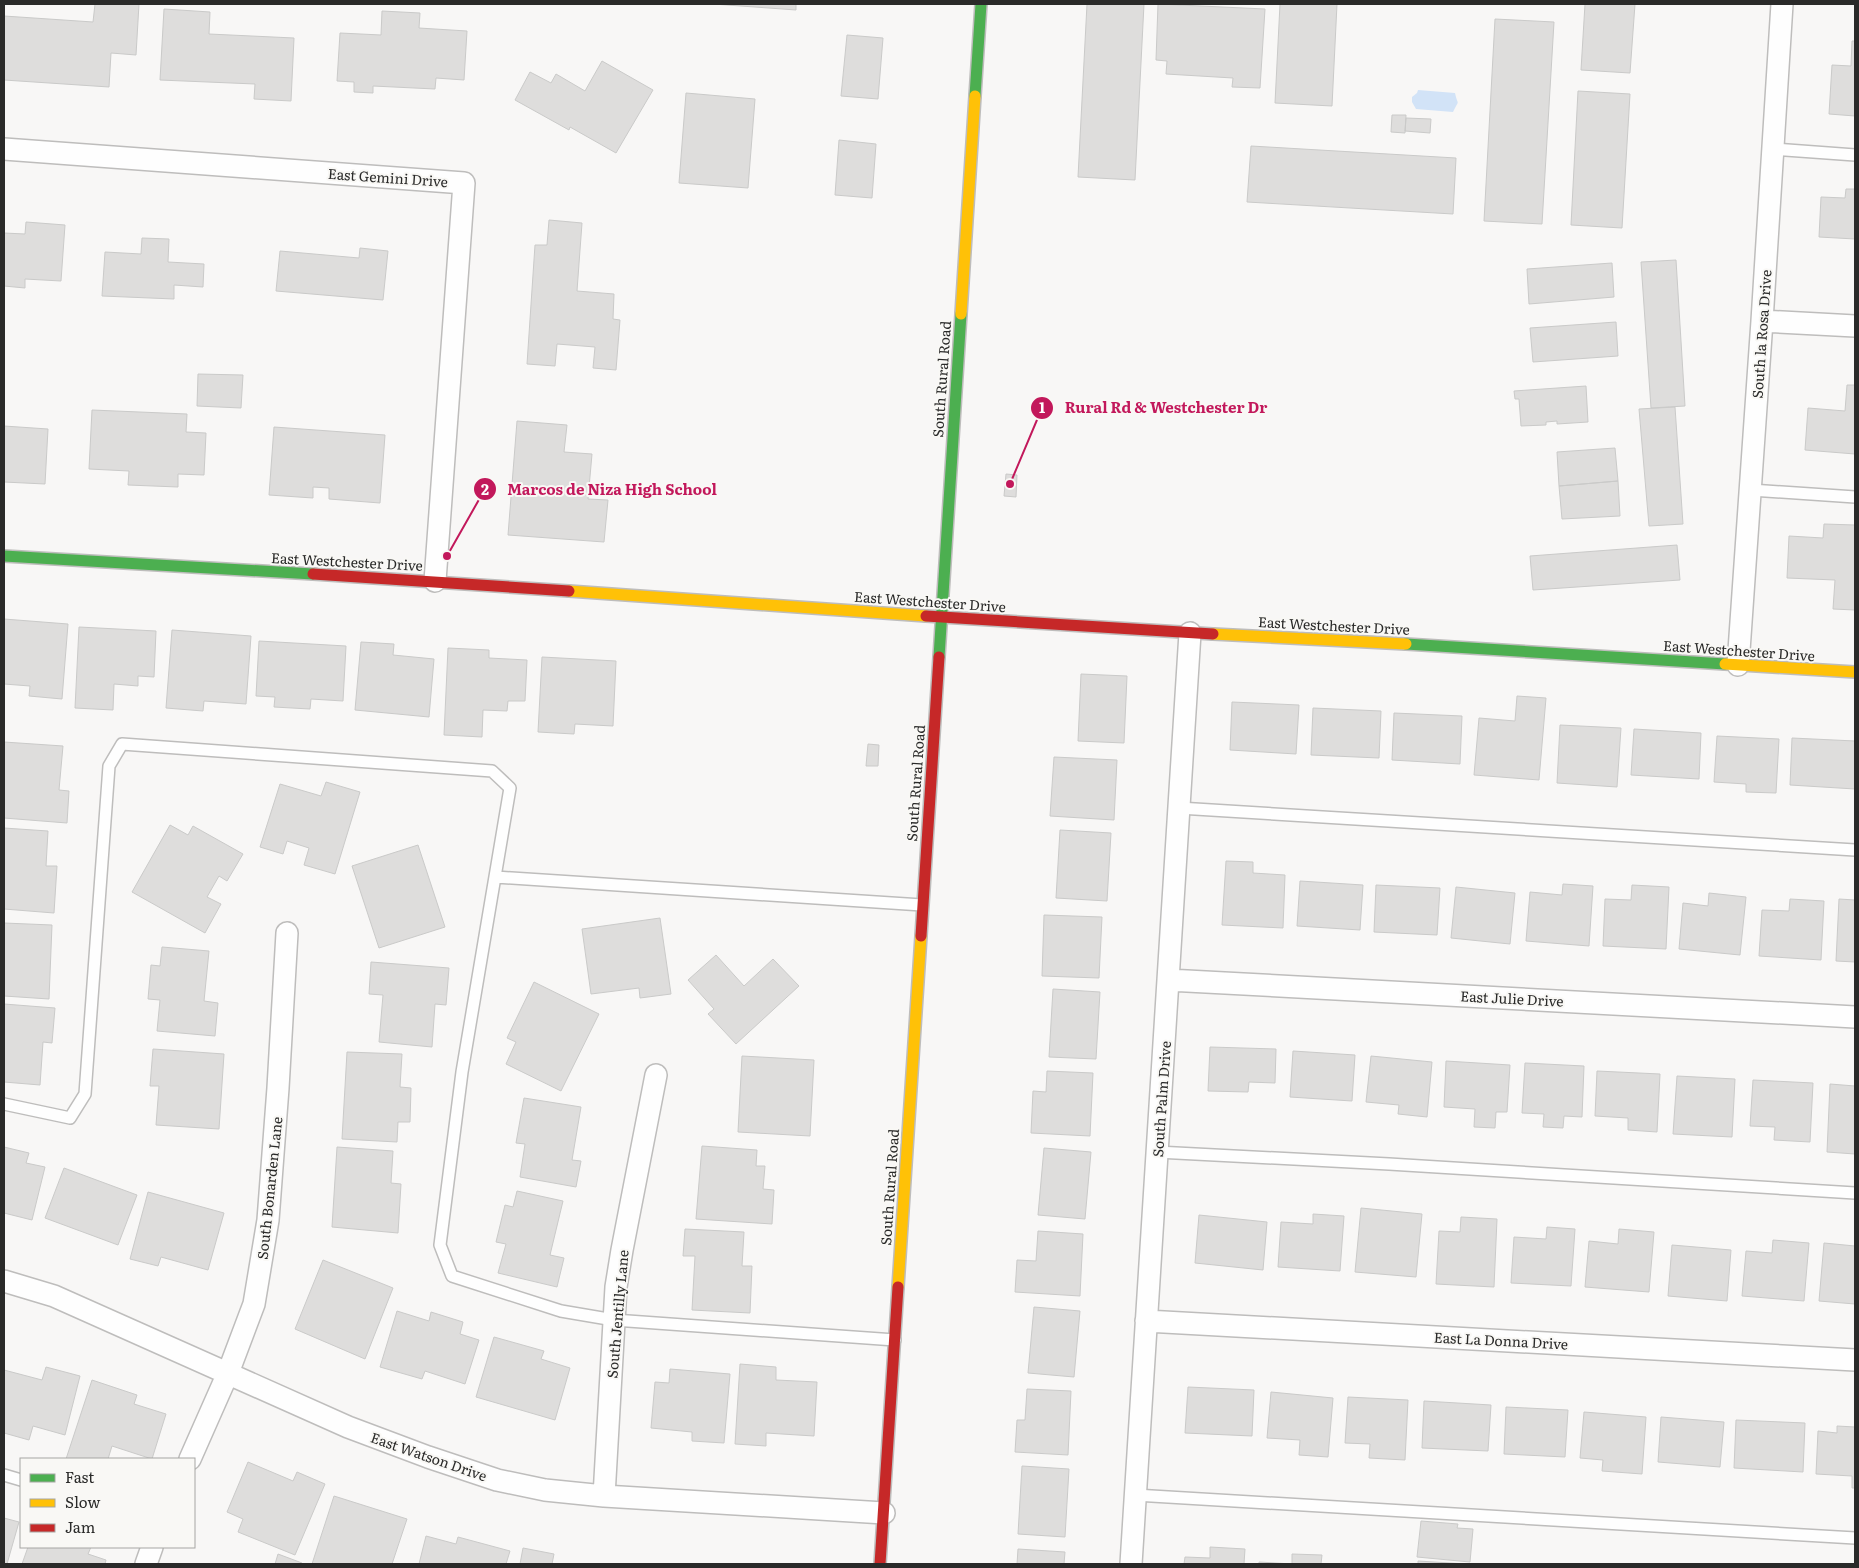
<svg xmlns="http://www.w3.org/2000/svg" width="1859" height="1568" viewBox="0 0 1859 1568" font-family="Literata,serif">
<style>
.water{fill:#d2e3f7}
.building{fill:#dedddc;stroke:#cacac9}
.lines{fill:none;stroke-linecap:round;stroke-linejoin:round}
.lane-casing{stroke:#bebdbc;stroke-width:14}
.street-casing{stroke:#bebdbc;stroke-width:24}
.fast-casing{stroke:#bebdbc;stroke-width:14}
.slow-casing{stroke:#bebdbc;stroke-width:14}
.jam-casing{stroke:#bebdbc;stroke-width:14}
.lane{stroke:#fefefe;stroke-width:11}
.street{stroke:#fefefe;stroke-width:21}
.fast{stroke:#4caf50;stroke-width:11}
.slow{stroke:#ffc107;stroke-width:11}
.jam{stroke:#c62828;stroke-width:11}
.labels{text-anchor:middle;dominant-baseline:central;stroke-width:4;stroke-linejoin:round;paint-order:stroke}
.street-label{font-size:14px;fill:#2a2a29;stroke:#f9f8f5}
.leader{fill:none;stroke:#c2185b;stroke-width:2}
.callout-dot{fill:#c2185b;stroke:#f9f8f5;stroke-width:2}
.mark-label{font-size:15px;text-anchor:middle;font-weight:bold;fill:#fff}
.callout-label{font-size:15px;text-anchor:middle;font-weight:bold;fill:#c2185b;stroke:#f9f8f5;stroke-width:4;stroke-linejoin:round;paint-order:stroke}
</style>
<rect width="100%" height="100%" fill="#f8f7f6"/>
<path class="water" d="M 1418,90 L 1455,93 C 1458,107 1460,98 1453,112 L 1416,109 L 1412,102 L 1412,97 L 1417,93 Z"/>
<path class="building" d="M 95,4 L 139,4 L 136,55 L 111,53 L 109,87 L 4,80 L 4,16 L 93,22 Z
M 713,4 L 796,4 L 796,10 Z
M 1087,4 L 1144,4 L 1135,180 L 1078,177 Z
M 1158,4 L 1265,9 L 1260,88 L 1232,87 L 1233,78 L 1166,74 L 1167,61 L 1156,60 Z
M 1280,4 L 1337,4 L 1332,106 L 1275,103 Z
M 1585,4 L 1635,4 L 1630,73 L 1581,70 Z
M 164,9 L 210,12 L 209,34 L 294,38 L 291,101 L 254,99 L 255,84 L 160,80 Z
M 382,11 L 420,13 L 419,28 L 467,31 L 464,80 L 436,78 L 435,89 L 373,86 L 373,93 L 354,92 L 354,82 L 337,81 L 340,33 L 381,35 Z
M 1495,19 L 1554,22 L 1542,224 L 1484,221 Z
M 847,35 L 883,38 L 878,99 L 841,96 Z
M 1852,41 L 1855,41 L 1855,116 L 1829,114 L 1832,65 L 1851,66 Z
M 602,61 L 653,90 L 616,153 L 570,127 L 569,130 L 515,100 L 530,72 L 551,83 L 556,74 L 585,91 Z
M 1578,91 L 1630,94 L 1622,228 L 1571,225 Z
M 686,93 L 755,99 L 748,188 L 679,183 Z
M 1392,115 L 1406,115 L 1405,133 L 1391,132 Z
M 1406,118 L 1431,119 L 1430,133 L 1405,131 Z
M 839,140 L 876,144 L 872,198 L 835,195 Z
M 1251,146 L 1456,158 L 1453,214 L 1247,202 Z
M 1846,189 L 1855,189 L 1855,239 L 1819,237 L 1821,197 L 1845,198 Z
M 549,220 L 582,223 L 577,291 L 614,294 L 613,319 L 620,320 L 616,370 L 593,368 L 595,347 L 557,344 L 555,366 L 527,364 L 535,245 L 547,245 Z
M 26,222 L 65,225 L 61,281 L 25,279 L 25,288 L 4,286 L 4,233 L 25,234 Z
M 142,238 L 169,239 L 168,262 L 204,264 L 203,287 L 174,285 L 174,299 L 102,296 L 105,252 L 141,254 Z
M 360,248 L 388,251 L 383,300 L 276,291 L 280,251 L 359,258 Z
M 1676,260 L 1685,406 L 1651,408 L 1641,262 Z
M 1612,263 L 1614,297 L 1529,304 L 1527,269 Z
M 1616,322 L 1618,356 L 1533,362 L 1530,328 Z
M 198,374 L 243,375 L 241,408 L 197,406 Z
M 1847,385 L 1855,385 L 1855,454 L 1805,450 L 1808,408 L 1845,411 Z
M 1586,386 L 1588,422 L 1557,424 L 1557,421 L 1546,422 L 1546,425 L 1521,426 L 1519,399 L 1515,399 L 1514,391 Z
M 1675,407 L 1683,524 L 1649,526 L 1639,409 Z
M 92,410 L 187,414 L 186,432 L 206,433 L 204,475 L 178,474 L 178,487 L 128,485 L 129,471 L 89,469 Z
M 517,421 L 567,425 L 564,452 L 592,454 L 588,499 L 608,500 L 604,542 L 508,535 Z
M 4,426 L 48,429 L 45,484 L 4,482 Z
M 274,427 L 385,435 L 380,503 L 329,499 L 329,488 L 313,487 L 313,498 L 269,495 Z
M 1615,448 L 1618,481 L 1559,486 L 1557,452 Z
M 1006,474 L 1017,475 L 1016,497 L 1004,496 Z
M 1618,481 L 1620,516 L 1562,519 L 1559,486 Z
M 1824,524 L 1855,525 L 1855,610 L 1833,609 L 1835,580 L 1787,578 L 1789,536 L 1823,538 Z
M 1677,545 L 1680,580 L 1533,590 L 1530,556 Z
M 4,619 L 68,624 L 62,699 L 29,696 L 30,686 L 4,684 Z
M 79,627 L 156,631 L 154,677 L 138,676 L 138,686 L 114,684 L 113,710 L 75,708 Z
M 172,630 L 251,636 L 246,704 L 204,701 L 203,711 L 166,708 Z
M 259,641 L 346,646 L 343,701 L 311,699 L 310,709 L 274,707 L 275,697 L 256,696 Z
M 361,642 L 394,644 L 393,655 L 434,659 L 429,717 L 355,710 Z
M 448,648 L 489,650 L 489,658 L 527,660 L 525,701 L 508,701 L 507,711 L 483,710 L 482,737 L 444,735 Z
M 542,657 L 616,661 L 613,726 L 575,724 L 574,734 L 538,732 Z
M 1081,674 L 1127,676 L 1124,743 L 1078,741 Z
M 1517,696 L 1546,698 L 1539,780 L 1474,775 L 1479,718 L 1515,721 Z
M 1232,702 L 1299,705 L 1296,754 L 1230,750 Z
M 1313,708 L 1381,711 L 1379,758 L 1311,755 Z
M 1394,713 L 1462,716 L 1460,764 L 1392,760 Z
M 1560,725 L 1621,728 L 1617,787 L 1557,783 Z
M 1634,729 L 1701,733 L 1699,779 L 1631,775 Z
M 1717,736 L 1779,739 L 1776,793 L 1746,792 L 1746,784 L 1714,782 Z
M 1792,738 L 1855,741 L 1855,789 L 1790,785 Z
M 4,742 L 63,746 L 59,790 L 69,791 L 67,823 L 4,818 Z
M 868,744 L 879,745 L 878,766 L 866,766 Z
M 1054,757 L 1117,760 L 1114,820 L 1050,816 Z
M 326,782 L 360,792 L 335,874 L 304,865 L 309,848 L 287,841 L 283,854 L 260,847 L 280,784 L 321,796 Z
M 170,825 L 188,835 L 193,826 L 243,854 L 227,881 L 219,876 L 207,897 L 221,904 L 205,933 L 132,892 Z
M 4,828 L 48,831 L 46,866 L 57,866 L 54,913 L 4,909 Z
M 1060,830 L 1111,833 L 1107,901 L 1056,898 Z
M 418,845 L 445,927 L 379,948 L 352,866 Z
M 1226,861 L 1253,862 L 1253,873 L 1285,875 L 1283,928 L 1222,925 Z
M 1300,881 L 1363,885 L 1360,930 L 1297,926 Z
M 1563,884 L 1593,886 L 1589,946 L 1526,941 L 1530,892 L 1562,895 Z
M 1376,885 L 1440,888 L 1437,935 L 1374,932 Z
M 1632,885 L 1669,887 L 1666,949 L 1603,946 L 1605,899 L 1631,900 Z
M 1456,887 L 1515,893 L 1510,944 L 1451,938 Z
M 1709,893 L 1746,897 L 1740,955 L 1679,949 L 1683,903 L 1708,906 Z
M 1790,899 L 1824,901 L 1821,960 L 1759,956 L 1762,910 L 1789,911 Z
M 1839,899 L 1855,900 L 1855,962 L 1836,961 Z
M 1044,915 L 1102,917 L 1099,978 L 1042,976 Z
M 660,918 L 671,994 L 640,998 L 639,988 L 591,994 L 582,929 Z
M 4,923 L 52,925 L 49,999 L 4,996 Z
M 162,947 L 209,951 L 204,1001 L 218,1003 L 215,1036 L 157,1031 L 160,1000 L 148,999 L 151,965 L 160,966 Z
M 716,955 L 744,986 L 773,959 L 799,986 L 736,1044 L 708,1014 L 714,1009 L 688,980 Z
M 371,962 L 449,968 L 446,1005 L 435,1004 L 432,1047 L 379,1042 L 383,995 L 369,994 Z
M 534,982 L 599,1014 L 561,1091 L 506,1064 L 516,1042 L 507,1038 Z
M 1053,989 L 1100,992 L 1096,1059 L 1049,1057 Z
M 4,1004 L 55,1008 L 52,1043 L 43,1042 L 40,1085 L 4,1082 Z
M 1210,1047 L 1276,1049 L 1275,1083 L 1249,1082 L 1248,1092 L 1208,1091 Z
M 153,1049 L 224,1054 L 219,1129 L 156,1125 L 159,1086 L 150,1086 Z
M 1293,1051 L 1355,1055 L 1352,1101 L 1290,1097 Z
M 347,1052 L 402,1054 L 400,1087 L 411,1088 L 410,1122 L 398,1122 L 397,1142 L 342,1139 Z
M 742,1056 L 814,1060 L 810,1136 L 738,1132 Z
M 1371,1056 L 1432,1062 L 1427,1117 L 1398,1114 L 1399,1105 L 1366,1102 Z
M 1446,1061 L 1510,1065 L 1507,1112 L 1496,1112 L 1495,1128 L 1474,1127 L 1475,1109 L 1444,1107 Z
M 1525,1063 L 1584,1066 L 1582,1117 L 1564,1116 L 1563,1128 L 1543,1127 L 1544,1114 L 1522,1113 Z
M 1047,1071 L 1093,1073 L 1090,1136 L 1031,1133 L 1033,1091 L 1046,1092 Z
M 1597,1071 L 1660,1074 L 1657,1132 L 1628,1130 L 1628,1118 L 1595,1116 Z
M 1677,1076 L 1735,1079 L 1732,1137 L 1673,1134 Z
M 1753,1080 L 1813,1083 L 1810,1142 L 1774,1140 L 1775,1127 L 1750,1126 Z
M 1830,1084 L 1855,1086 L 1855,1154 L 1827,1152 Z
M 524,1098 L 581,1107 L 572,1160 L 581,1161 L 576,1187 L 520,1177 L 525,1144 L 516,1143 Z
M 702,1146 L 757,1150 L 756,1166 L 765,1166 L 763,1189 L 774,1190 L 772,1224 L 696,1219 Z
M 4,1147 L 29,1153 L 26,1163 L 45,1167 L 32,1220 L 4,1213 Z
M 337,1147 L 393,1151 L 391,1183 L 401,1184 L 398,1233 L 332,1227 Z
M 1044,1148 L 1091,1152 L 1085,1219 L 1038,1215 Z
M 64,1168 L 137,1195 L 118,1245 L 45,1218 Z
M 517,1191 L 563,1201 L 550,1255 L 564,1258 L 557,1287 L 498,1273 L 506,1244 L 496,1242 L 505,1205 L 513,1207 Z
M 148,1192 L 224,1213 L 208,1270 L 161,1257 L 158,1266 L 130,1259 Z
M 1361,1208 L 1422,1214 L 1416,1277 L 1355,1272 Z
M 1313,1214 L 1344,1216 L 1340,1271 L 1278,1267 L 1281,1222 L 1313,1224 Z
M 1199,1215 L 1267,1222 L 1263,1270 L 1195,1263 Z
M 1461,1217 L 1497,1219 L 1494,1287 L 1436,1284 L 1439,1231 L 1460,1232 Z
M 1547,1227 L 1575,1229 L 1571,1286 L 1511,1283 L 1514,1237 L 1546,1239 Z
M 685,1229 L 744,1232 L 742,1266 L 752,1266 L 750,1313 L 692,1310 L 695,1256 L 683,1256 Z
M 1619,1229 L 1654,1232 L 1649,1292 L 1585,1287 L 1589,1241 L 1618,1244 Z
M 1038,1231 L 1083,1234 L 1080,1296 L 1015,1292 L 1017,1260 L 1036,1261 Z
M 1773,1240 L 1809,1243 L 1804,1301 L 1742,1296 L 1746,1251 L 1772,1253 Z
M 1824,1243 L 1855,1246 L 1855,1304 L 1819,1301 Z
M 1672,1245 L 1731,1250 L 1727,1301 L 1668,1296 Z
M 323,1260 L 393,1288 L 365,1359 L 295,1329 Z
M 1034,1307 L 1080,1311 L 1074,1377 L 1028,1373 Z
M 397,1311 L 429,1321 L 431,1312 L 463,1322 L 460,1334 L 479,1340 L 465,1384 L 425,1371 L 422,1379 L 380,1367 Z
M 494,1337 L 544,1351 L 541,1359 L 570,1368 L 555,1420 L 476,1397 Z
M 740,1364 L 776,1367 L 776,1380 L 817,1382 L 814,1436 L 766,1433 L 766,1446 L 735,1444 Z
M 46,1367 L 80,1376 L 65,1435 L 33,1426 L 29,1440 L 4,1433 L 4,1370 L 42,1380 Z
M 670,1369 L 730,1374 L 724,1443 L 692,1441 L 692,1432 L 651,1428 L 655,1382 L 669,1383 Z
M 92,1380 L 137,1395 L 134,1404 L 166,1414 L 152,1459 L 112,1446 L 108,1459 L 66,1459 Z
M 1188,1387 L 1254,1390 L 1252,1436 L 1185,1433 Z
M 1027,1389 L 1071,1391 L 1068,1455 L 1015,1452 L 1017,1420 L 1025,1420 Z
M 1271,1392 L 1333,1398 L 1328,1457 L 1299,1455 L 1300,1440 L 1267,1438 Z
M 1348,1397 L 1408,1400 L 1405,1460 L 1369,1458 L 1370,1444 L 1345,1443 Z
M 1424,1401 L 1491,1405 L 1488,1451 L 1422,1448 Z
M 1506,1407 L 1568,1410 L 1565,1457 L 1504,1454 Z
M 1584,1412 L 1646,1417 L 1642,1474 L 1602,1471 L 1603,1460 L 1580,1458 Z
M 1661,1417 L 1724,1422 L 1720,1467 L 1658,1462 Z
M 1736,1420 L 1805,1423 L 1803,1472 L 1734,1468 Z
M 1837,1426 L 1855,1427 L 1855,1488 L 1852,1488 L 1852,1476 L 1816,1474 L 1818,1431 L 1837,1433 Z
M 248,1462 L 293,1481 L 297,1472 L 325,1484 L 295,1555 L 238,1532 L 243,1519 L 227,1512 Z
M 1022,1466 L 1069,1469 L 1065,1537 L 1018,1534 Z
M 334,1496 L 407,1519 L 392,1564 L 312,1564 Z
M 4,1518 L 19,1522 L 7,1564 L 4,1564 Z
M 1421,1521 L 1458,1524 L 1457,1528 L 1473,1529 L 1470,1562 L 1417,1557 Z
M 426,1536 L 456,1544 L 458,1537 L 510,1551 L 506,1564 L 419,1564 Z
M 28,1547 L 91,1547 L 88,1554 L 106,1560 L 105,1564 L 22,1564 Z
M 1210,1547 L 1245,1549 L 1244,1564 L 1184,1564 L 1185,1557 L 1210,1558 Z
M 523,1548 L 554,1554 L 552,1564 L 520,1564 Z
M 1018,1549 L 1065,1552 L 1064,1564 L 1017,1564 Z
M 278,1554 L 302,1563 L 301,1564 L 275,1564 Z
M 1292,1554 L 1322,1555 L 1321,1564 L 1259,1564 L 1259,1562 L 1292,1564 Z
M 1418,1561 L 1466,1564 L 1418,1564 Z"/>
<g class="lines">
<defs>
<path id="lane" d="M 1773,149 L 1855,155
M 1751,490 L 1855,497
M 1179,808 L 1855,850
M 496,877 L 922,905
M 4,1104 L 70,1118 L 85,1094 L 109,766 L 122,744 L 492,771 L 510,788 L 462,1072 L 440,1245 L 452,1276 L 561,1311 L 614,1320 L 895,1340
M 1157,1152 L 1389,1164 L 1855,1193
M 4,1475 L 21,1480
M 1135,1495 L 1855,1538"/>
<path id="street" d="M 4,149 L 464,183 L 435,581
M 1762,321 L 1855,326
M 1738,665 L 1762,321 L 1782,4
M 1168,980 L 1855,1017
M 4,1281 L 54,1296 L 348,1427 L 428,1457 L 497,1480 L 545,1490 L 604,1496 L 884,1513
M 1146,1321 L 1855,1360
M 190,1459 L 228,1373 L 254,1304 L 268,1220 L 278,1088 L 287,933
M 604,1496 L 616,1287 L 622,1250 L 656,1075
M 146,1564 L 152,1547
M 1131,1564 L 1190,633"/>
<path id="fast" d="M 975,96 L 981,4
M 4,556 L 313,574
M 1406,644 L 1725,664
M 939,657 L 961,314"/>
<path id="slow" d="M 961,314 L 975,96
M 569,591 L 926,616
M 1213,634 L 1406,644
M 1725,664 L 1855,672
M 898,1287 L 921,936"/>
<path id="jam" d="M 313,574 L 569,591
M 926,616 L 1213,634
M 921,936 L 939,657
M 880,1564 L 898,1287"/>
</defs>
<use href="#lane" class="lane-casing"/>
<use href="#street" class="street-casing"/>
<use href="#fast" class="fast-casing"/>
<use href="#slow" class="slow-casing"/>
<use href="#jam" class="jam-casing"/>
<use href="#lane" class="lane"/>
<use href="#street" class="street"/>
<use href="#fast" class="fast"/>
<use href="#slow" class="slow"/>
<use href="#jam" class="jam"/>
</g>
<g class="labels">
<g class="street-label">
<text transform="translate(388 177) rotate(4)">East Gemini Drive</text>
<text transform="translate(1761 334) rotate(-86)">South la Rosa Drive</text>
<text transform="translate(941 379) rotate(-86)">South Rural Road</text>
<text transform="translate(347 561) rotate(3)">East Westchester Drive</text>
<text transform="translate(930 601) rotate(4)">East Westchester Drive</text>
<text transform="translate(1334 625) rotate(3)">East Westchester Drive</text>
<text transform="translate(1739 650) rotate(4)">East Westchester Drive</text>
<text transform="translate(915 783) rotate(-86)">South Rural Road</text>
<text transform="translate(1512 998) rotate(3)">East Julie Drive</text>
<text transform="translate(1161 1099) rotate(-86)">South Palm Drive</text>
<text transform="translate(889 1187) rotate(-86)">South Rural Road</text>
<text transform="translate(269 1188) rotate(-84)">South Bonarden Lane</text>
<text transform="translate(617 1314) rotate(-85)">South Jentilly Lane</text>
<text transform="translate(1501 1340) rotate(3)">East La Donna Drive</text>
<text transform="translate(429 1456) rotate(19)">East Watson Drive</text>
</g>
</g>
<path class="leader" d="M1010 484L1042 408M447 556L485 489"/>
<g class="callout-dot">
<circle cx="1010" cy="484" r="5"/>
<circle cx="447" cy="556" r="5"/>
<circle cx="1042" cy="408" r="12"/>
<circle cx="485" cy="489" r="12"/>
</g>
<g class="mark-label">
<text x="1042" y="413">1</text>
<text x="485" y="495">2</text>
</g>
<g class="callout-label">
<text x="1166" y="413">Rural Rd &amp; Westchester Dr</text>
<text x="612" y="495">Marcos de Niza High School</text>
</g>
<rect width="1859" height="1568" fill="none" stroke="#2a2a29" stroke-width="10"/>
<rect x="20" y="1458" width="175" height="90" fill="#f9f8f5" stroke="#a6a6a3"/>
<rect x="30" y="1474" width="25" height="8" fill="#4caf50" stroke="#a6a6a3"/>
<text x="65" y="1483" font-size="15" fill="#2a2a29">Fast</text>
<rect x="30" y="1499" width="25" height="8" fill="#ffc107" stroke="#a6a6a3"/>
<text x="65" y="1508" font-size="15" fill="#2a2a29">Slow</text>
<rect x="30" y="1524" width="25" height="8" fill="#c62828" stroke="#a6a6a3"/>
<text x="65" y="1533" font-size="15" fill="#2a2a29">Jam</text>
</svg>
